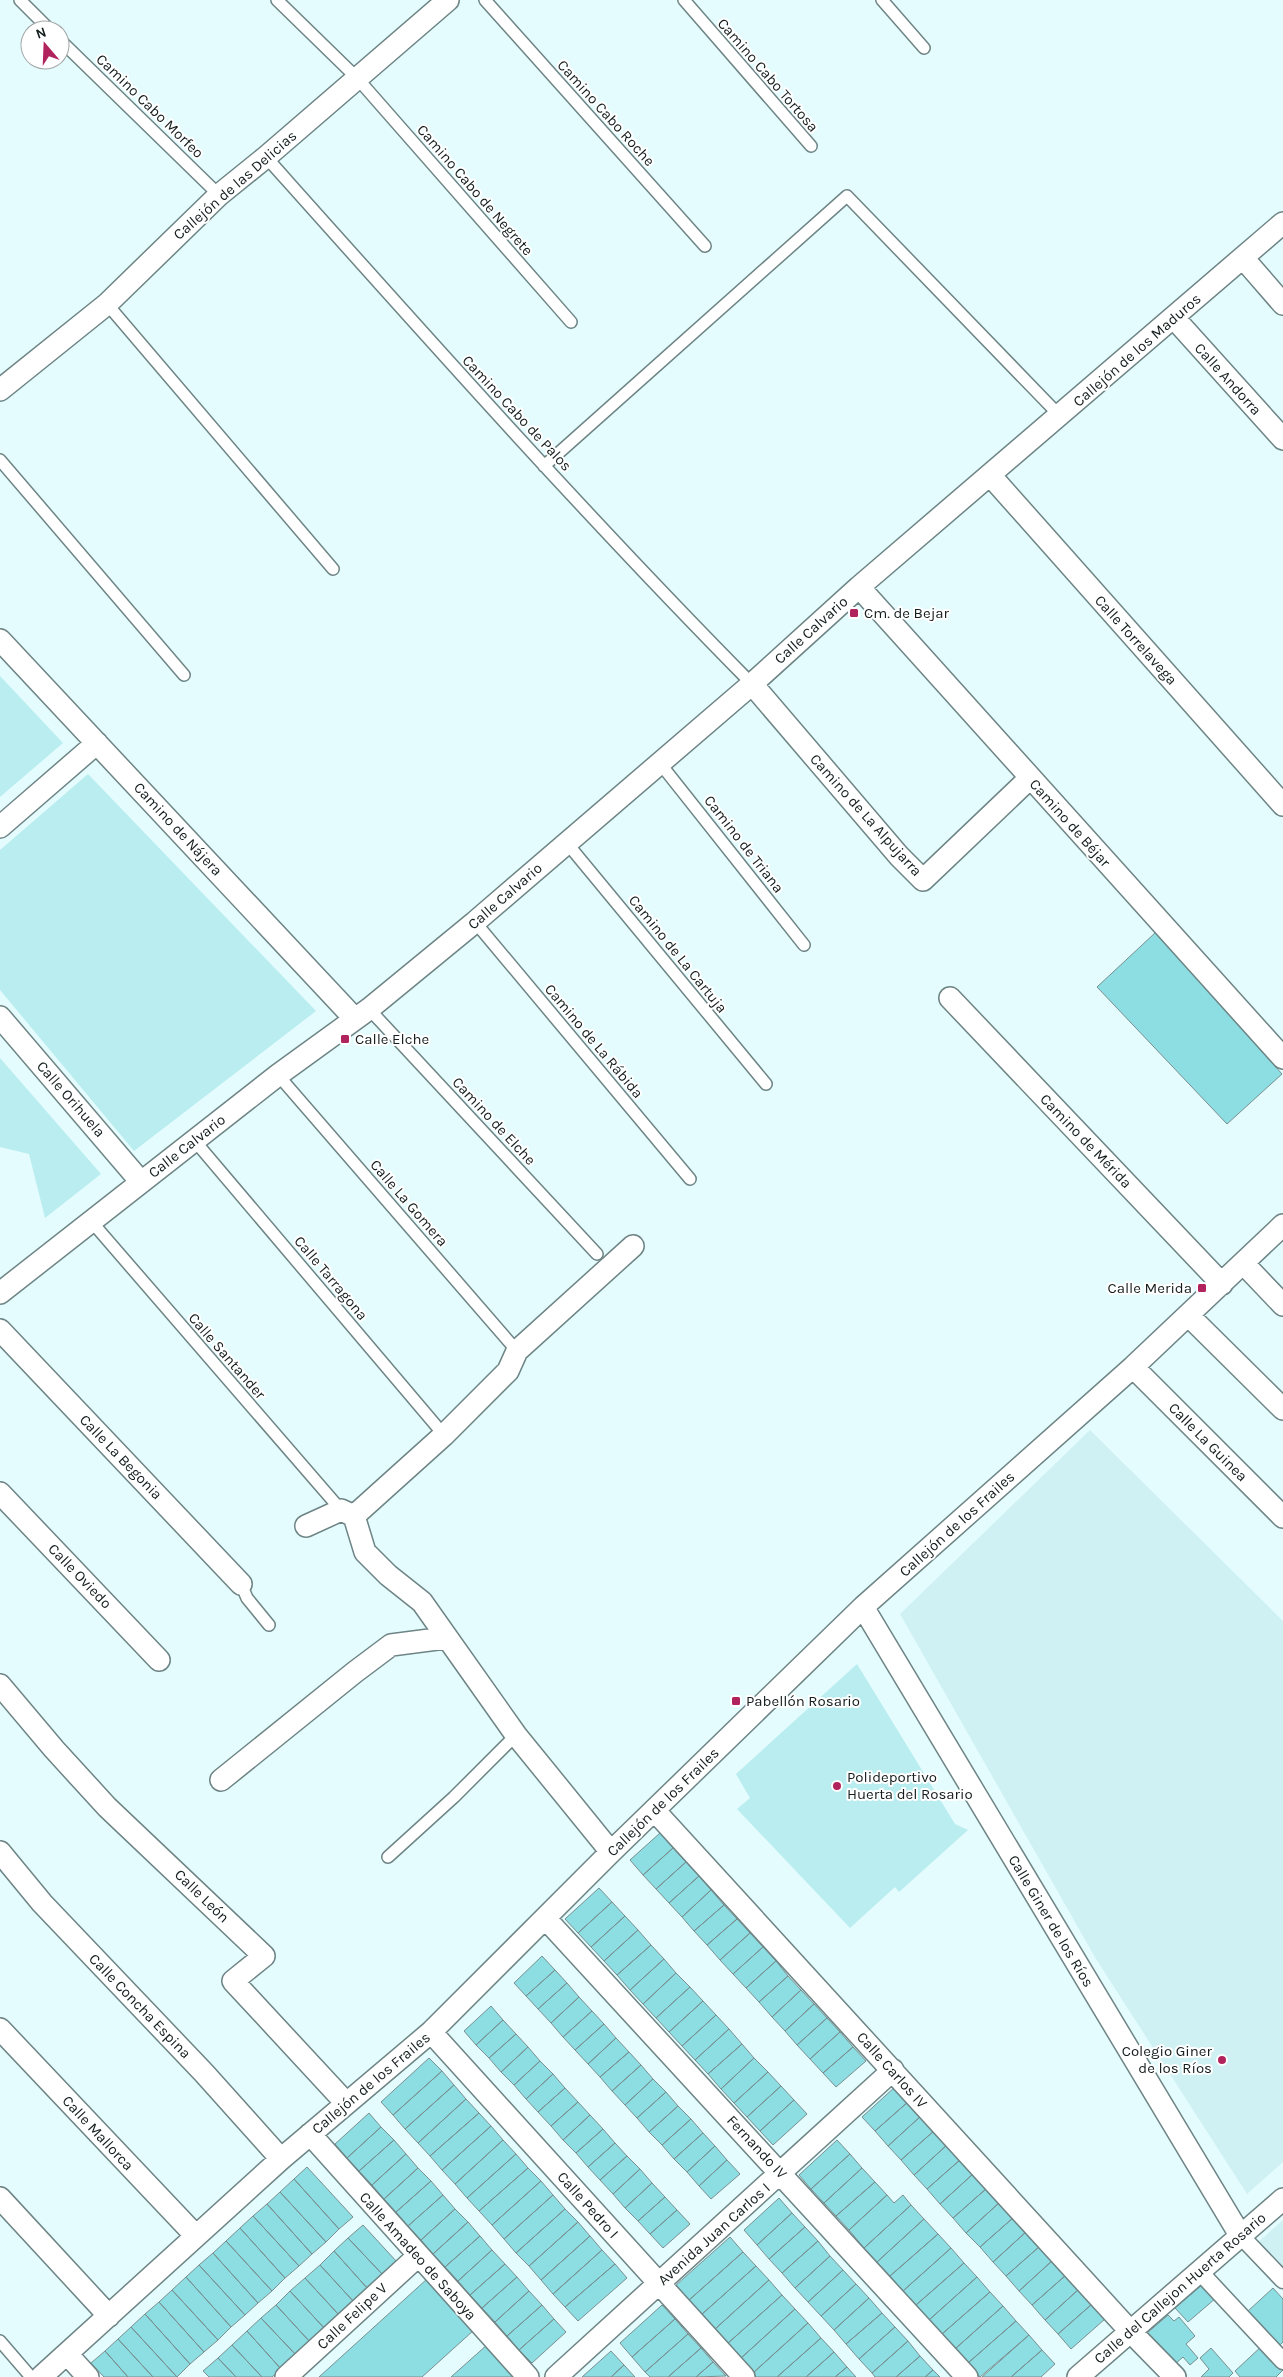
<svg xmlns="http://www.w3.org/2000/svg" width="1283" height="2377" viewBox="0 0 1283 2377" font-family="Karla,sans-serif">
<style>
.built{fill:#cff1f3}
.green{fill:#baedf0}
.building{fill:#8cdee3;stroke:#798f90}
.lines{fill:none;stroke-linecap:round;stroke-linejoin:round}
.service-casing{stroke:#6e8485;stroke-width:14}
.pedestrian-casing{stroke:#6e8485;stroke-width:19}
.minor-casing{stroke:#6e8485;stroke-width:24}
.service{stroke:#fff;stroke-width:11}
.pedestrian{stroke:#fff;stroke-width:16}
.minor{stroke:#fff;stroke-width:21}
.poi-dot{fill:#b1235c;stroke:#fff;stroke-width:2}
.labels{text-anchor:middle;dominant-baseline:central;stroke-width:4;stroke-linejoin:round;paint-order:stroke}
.street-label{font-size:15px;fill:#141d1d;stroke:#fff}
.poi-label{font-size:15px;fill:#141d1d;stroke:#fff;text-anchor:start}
</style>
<rect width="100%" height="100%" fill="#e4fcfe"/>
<path class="built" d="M 1090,1430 L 1283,1621 L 1283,2162 L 1247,2194 L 1096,1959 L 900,1614 Z
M 1283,2220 L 1283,2273 L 1255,2245 Z"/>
<path class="green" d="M 0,676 L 63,743 L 0,797 Z
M 88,774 L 316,1011 L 134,1151 L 0,990 L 0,850 Z
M 0,1058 L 101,1174 L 45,1218 L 29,1154 L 0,1147 Z
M 857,1664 L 955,1824 L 968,1830 L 899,1892 L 895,1887 L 850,1928 L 737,1809 L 750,1798 L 736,1774 Z"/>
<path class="building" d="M 1156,932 L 1282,1074 L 1227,1124 L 1097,987 Z
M 660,1833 L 673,1848 L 643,1875 L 630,1860 Z
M 673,1848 L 686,1862 L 656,1889 L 643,1875 Z
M 686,1862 L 699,1876 L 669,1903 L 656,1889 Z
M 699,1876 L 711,1890 L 682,1917 L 669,1903 Z
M 599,1888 L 612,1902 L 578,1933 L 565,1919 Z
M 711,1890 L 724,1905 L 694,1931 L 682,1917 Z
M 612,1902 L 625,1916 L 591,1947 L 578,1933 Z
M 724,1905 L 737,1919 L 707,1945 L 694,1931 Z
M 625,1916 L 638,1930 L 604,1961 L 591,1947 Z
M 737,1919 L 750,1933 L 720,1960 L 707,1945 Z
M 638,1930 L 651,1945 L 617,1975 L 604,1961 Z
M 750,1933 L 763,1947 L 733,1974 L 720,1960 Z
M 651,1945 L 664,1959 L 630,1990 L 617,1975 Z
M 763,1947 L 776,1961 L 746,1988 L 733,1974 Z
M 542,1956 L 555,1970 L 526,1996 L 514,1983 Z
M 664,1959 L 676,1973 L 643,2004 L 630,1990 Z
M 776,1961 L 788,1976 L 759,2002 L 746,1988 Z
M 555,1970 L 567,1983 L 538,2009 L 526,1996 Z
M 676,1973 L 690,1987 L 656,2018 L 643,2004 Z
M 788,1976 L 801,1990 L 772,2017 L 759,2002 Z
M 567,1983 L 579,1997 L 551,2023 L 538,2009 Z
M 690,1987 L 703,2001 L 669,2032 L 656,2018 Z
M 801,1990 L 814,2004 L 785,2031 L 772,2017 Z
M 579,1997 L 592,2011 L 563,2037 L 551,2023 Z
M 703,2001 L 716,2015 L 682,2046 L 669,2032 Z
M 814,2004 L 827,2018 L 797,2045 L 785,2031 Z
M 491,2006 L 503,2020 L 476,2045 L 464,2031 Z
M 592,2011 L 604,2024 L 575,2050 L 563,2037 Z
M 716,2015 L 729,2029 L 695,2060 L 682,2046 Z
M 827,2018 L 840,2032 L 810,2059 L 797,2045 Z
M 503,2020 L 516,2034 L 489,2058 L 476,2045 Z
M 604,2024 L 616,2038 L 588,2064 L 575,2050 Z
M 729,2029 L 742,2044 L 708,2074 L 695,2060 Z
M 840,2032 L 853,2047 L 823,2073 L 810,2059 Z
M 516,2034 L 528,2047 L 501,2072 L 489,2058 Z
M 616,2038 L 629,2052 L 600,2077 L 588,2064 Z
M 742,2044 L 754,2058 L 721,2089 L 708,2074 Z
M 528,2047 L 540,2061 L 514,2085 L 501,2072 Z
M 853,2047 L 866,2061 L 836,2087 L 823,2073 Z
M 629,2052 L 641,2065 L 612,2091 L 600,2077 Z
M 429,2058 L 442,2071 L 393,2115 L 381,2102 Z
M 754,2058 L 768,2072 L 734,2103 L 721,2089 Z
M 540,2061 L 553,2074 L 526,2099 L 514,2085 Z
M 641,2065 L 653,2079 L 625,2105 L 612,2091 Z
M 442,2071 L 454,2085 L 405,2129 L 393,2115 Z
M 768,2072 L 781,2086 L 747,2117 L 734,2103 Z
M 553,2074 L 565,2088 L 538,2112 L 526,2099 Z
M 653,2079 L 666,2092 L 637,2118 L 625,2105 Z
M 454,2085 L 466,2099 L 418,2143 L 405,2129 Z
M 781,2086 L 794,2100 L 760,2131 L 747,2117 Z
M 896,2086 L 909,2101 L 875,2131 L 862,2117 Z
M 565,2088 L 578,2102 L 551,2126 L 538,2112 Z
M 666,2092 L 678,2106 L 649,2132 L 637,2118 Z
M 466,2099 L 479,2113 L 430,2156 L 418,2143 Z
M 794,2100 L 807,2114 L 773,2145 L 760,2131 Z
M 909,2101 L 922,2115 L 888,2146 L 875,2131 Z
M 578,2102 L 590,2115 L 563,2140 L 551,2126 Z
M 678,2106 L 691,2119 L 662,2145 L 649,2132 Z
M 369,2113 L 381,2127 L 347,2158 L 335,2144 Z
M 479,2113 L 491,2126 L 442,2170 L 430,2156 Z
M 590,2115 L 603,2129 L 576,2153 L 563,2140 Z
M 922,2115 L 935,2130 L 901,2160 L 888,2146 Z
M 691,2119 L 703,2133 L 674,2159 L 662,2145 Z
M 491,2126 L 503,2140 L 455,2184 L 442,2170 Z
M 381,2127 L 394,2140 L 359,2171 L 347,2158 Z
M 603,2129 L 615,2143 L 588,2167 L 576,2153 Z
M 935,2130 L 948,2144 L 914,2175 L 901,2160 Z
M 703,2133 L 715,2146 L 687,2172 L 674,2159 Z
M 394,2140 L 406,2154 L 372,2185 L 359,2171 Z
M 503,2140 L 516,2154 L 467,2198 L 455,2184 Z
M 837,2140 L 850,2154 L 811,2189 L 799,2175 Z
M 615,2143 L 627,2156 L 600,2180 L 588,2167 Z
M 948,2144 L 961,2159 L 927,2189 L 914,2175 Z
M 715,2146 L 727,2160 L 699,2186 L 687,2172 Z
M 406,2154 L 418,2168 L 384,2199 L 372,2185 Z
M 516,2154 L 528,2168 L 479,2211 L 467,2198 Z
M 850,2154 L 862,2168 L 824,2203 L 811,2189 Z
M 627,2156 L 640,2169 L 613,2194 L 600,2180 Z
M 961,2159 L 974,2173 L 940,2204 L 927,2189 Z
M 727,2160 L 740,2174 L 711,2199 L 699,2186 Z
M 307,2167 L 353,2217 L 339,2229 L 294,2179 Z
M 418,2168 L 431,2181 L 396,2212 L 384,2199 Z
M 528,2168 L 541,2181 L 492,2225 L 479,2211 Z
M 862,2168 L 875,2182 L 836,2216 L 824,2203 Z
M 640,2169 L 652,2183 L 625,2208 L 613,2194 Z
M 974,2173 L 987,2188 L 953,2218 L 940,2204 Z
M 294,2179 L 339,2229 L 326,2242 L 280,2192 Z
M 431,2181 L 443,2195 L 408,2226 L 396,2212 Z
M 541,2181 L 553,2195 L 504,2239 L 492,2225 Z
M 875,2182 L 887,2195 L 849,2230 L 836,2216 Z
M 652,2183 L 665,2197 L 638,2221 L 625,2208 Z
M 987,2188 L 1000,2202 L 966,2233 L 953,2218 Z
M 280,2192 L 326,2242 L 312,2254 L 267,2204 Z
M 443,2195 L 455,2209 L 421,2240 L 408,2226 Z
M 553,2195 L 565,2209 L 516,2253 L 504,2239 Z
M 887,2195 L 894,2203 L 903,2195 L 911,2205 L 864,2248 L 849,2230 Z
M 665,2197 L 677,2210 L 650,2234 L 638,2221 Z
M 779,2198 L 792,2213 L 757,2245 L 744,2230 Z
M 1000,2202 L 1014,2217 L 980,2247 L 966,2233 Z
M 267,2204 L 312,2254 L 299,2266 L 253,2216 Z
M 911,2205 L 924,2219 L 877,2262 L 864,2248 Z
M 455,2209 L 468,2222 L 433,2254 L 421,2240 Z
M 565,2209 L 578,2222 L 529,2266 L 516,2253 Z
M 677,2210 L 690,2224 L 663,2248 L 650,2234 Z
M 792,2213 L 805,2227 L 769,2259 L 757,2245 Z
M 253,2216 L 299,2266 L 285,2278 L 240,2228 Z
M 1014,2217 L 1027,2231 L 993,2262 L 980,2247 Z
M 924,2219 L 938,2234 L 890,2276 L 877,2262 Z
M 468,2222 L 480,2236 L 445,2267 L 433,2254 Z
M 578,2222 L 590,2236 L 541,2280 L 529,2266 Z
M 363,2225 L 397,2262 L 383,2275 L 348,2238 Z
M 805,2227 L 818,2241 L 782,2273 L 769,2259 Z
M 240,2228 L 285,2278 L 272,2291 L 226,2241 Z
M 1027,2231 L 1040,2246 L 1006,2276 L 993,2262 Z
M 938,2234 L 951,2248 L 903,2291 L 890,2276 Z
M 480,2236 L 492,2250 L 458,2281 L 445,2267 Z
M 590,2236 L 602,2250 L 553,2294 L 541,2280 Z
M 730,2237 L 743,2252 L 688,2301 L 675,2286 Z
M 348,2238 L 383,2275 L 368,2289 L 334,2251 Z
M 226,2241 L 272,2291 L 258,2303 L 213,2253 Z
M 818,2241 L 830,2256 L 795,2288 L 782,2273 Z
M 1040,2246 L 1053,2260 L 1019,2291 L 1006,2276 Z
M 951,2248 L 964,2263 L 916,2305 L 903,2291 Z
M 492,2250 L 505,2264 L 470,2295 L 458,2281 Z
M 602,2250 L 615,2264 L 565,2307 L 553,2294 Z
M 334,2251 L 368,2289 L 354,2302 L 320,2265 Z
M 743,2252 L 756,2266 L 701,2315 L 688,2301 Z
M 213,2253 L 258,2303 L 245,2315 L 199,2265 Z
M 830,2256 L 843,2270 L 808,2302 L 795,2288 Z
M 1053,2260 L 1066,2275 L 1032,2305 L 1019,2291 Z
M 964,2263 L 977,2277 L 929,2320 L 916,2305 Z
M 505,2264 L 517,2277 L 482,2308 L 470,2295 Z
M 615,2264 L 627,2278 L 578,2321 L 565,2307 Z
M 199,2265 L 245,2315 L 231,2327 L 186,2277 Z
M 320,2265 L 354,2302 L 339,2315 L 305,2278 Z
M 756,2266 L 769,2280 L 714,2330 L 701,2315 Z
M 843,2270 L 856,2284 L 821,2316 L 808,2302 Z
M 1066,2275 L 1079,2289 L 1045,2320 L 1032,2305 Z
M 186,2277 L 231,2327 L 218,2340 L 172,2290 Z
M 517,2277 L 529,2291 L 495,2322 L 482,2308 Z
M 977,2277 L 990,2292 L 942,2334 L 929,2320 Z
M 305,2278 L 339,2315 L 325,2329 L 290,2291 Z
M 427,2279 L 474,2330 L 422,2377 L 319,2377 Z
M 769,2280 L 782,2295 L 727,2344 L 714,2330 Z
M 856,2284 L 869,2298 L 834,2330 L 821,2316 Z
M 1203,2284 L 1216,2298 L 1188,2322 L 1175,2308 Z
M 1273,2288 L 1283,2299 L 1283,2342 L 1280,2345 L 1248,2311 Z
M 1079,2289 L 1092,2304 L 1058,2334 L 1045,2320 Z
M 172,2290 L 218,2340 L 204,2352 L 159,2302 Z
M 290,2291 L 325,2329 L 310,2342 L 276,2305 Z
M 529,2291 L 542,2305 L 507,2336 L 495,2322 Z
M 990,2292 L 1003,2306 L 955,2349 L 942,2334 Z
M 782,2295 L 795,2309 L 740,2359 L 727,2344 Z
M 869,2298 L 882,2313 L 846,2344 L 834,2330 Z
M 159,2302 L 204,2352 L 190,2364 L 145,2314 Z
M 1092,2304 L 1105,2319 L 1071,2349 L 1058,2334 Z
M 276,2305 L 310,2342 L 296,2355 L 261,2318 Z
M 542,2305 L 554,2319 L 519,2350 L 507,2336 Z
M 662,2305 L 675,2319 L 632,2357 L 620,2343 Z
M 1003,2306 L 1016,2321 L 968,2363 L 955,2349 Z
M 795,2309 L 808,2323 L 753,2373 L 740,2359 Z
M 882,2313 L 895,2327 L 859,2359 L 846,2344 Z
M 145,2314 L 190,2364 L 177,2377 L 131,2327 Z
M 1168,2315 L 1174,2321 L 1179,2317 L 1195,2336 L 1186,2344 L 1198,2358 L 1190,2365 L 1183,2357 L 1174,2365 L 1146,2334 Z
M 261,2318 L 296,2355 L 281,2369 L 247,2331 Z
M 554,2319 L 566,2332 L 532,2363 L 519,2350 Z
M 675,2319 L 688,2334 L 645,2372 L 632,2357 Z
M 1016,2321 L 1029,2335 L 980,2377 L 968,2363 Z
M 808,2323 L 821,2338 L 777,2377 L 756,2377 L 753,2373 Z
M 131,2327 L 177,2377 L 153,2377 L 118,2339 Z
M 895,2327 L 908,2341 L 872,2373 L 859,2359 Z
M 247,2331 L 281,2369 L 272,2377 L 262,2377 L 232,2345 Z
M 688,2334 L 701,2348 L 668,2377 L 650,2377 L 645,2372 Z
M 1029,2335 L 1042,2350 L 1011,2377 L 982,2377 Z
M 821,2338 L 834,2352 L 806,2377 L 777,2377 Z
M 118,2339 L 153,2377 L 128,2377 L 105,2351 Z
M 908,2341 L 920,2356 L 896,2377 L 875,2377 L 872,2373 Z
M 488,2344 L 518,2377 L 451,2377 Z
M 232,2345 L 262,2377 L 236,2377 L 218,2358 Z
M 1263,2345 L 1283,2367 L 1283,2370 L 1276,2377 L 1240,2377 L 1235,2371 Z
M 701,2348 L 713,2362 L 696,2377 L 668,2377 Z
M 1211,2348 L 1233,2373 L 1229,2377 L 1201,2377 L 1209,2369 L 1200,2358 Z
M 1042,2350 L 1055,2364 L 1041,2377 L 1011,2377 Z
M 105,2351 L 128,2377 L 104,2377 L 91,2363 Z
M 611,2351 L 624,2365 L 611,2377 L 582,2377 Z
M 834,2352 L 847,2367 L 835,2377 L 806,2377 Z
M 920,2356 L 933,2370 L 925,2377 L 896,2377 Z
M 218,2358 L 236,2377 L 209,2377 L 203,2371 Z
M 713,2362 L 726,2376 L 696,2377 Z
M 624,2365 L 635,2377 L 611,2377 Z
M 847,2367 L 856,2377 L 835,2377 Z
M 933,2370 L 940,2377 L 925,2377 Z"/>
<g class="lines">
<defs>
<path id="service" d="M 20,0 L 50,30
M 277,0 L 357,78 L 571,322
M 485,0 L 705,246
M 684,0 L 811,146
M 882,0 L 924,48
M 60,40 L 219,195
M 266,157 C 425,335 584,514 752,684
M 107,304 L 333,569
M 0,460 L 184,675
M 544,466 L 847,196 L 1060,416
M 659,762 L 804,945
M 566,842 L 766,1084
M 475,922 L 690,1179
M 369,1009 L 597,1254
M 278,1075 L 517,1351
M 194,1140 L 444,1435
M 91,1221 L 341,1510
M 241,1584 L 247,1598 L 269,1625
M 388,1857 L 454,1797 L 516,1735
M 0,2341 L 31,2377"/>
<path id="pedestrian" d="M 1240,2235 L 1283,2280
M 1199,2271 L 1283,2361"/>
<path id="minor" d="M 1243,258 L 1283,304
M 1174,318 L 1283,439
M 0,390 L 107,304 L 219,195 L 266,157 L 448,0
M 990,475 L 1283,805
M 859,587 L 1283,1058
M 0,640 L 355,1019
M 752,684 L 899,856 L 923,880 L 1030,778
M 0,827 L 97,743
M 950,998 L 1222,1284
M 0,1017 L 141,1182
M 1243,1263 L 1283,1305
M 0,1293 L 278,1075 L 369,1009 L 475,922 L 752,684 L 859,587 L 1283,223
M 1188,1315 L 1283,1409
M 0,1330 L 241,1584
M 1133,1367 L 1283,1517
M 0,1493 L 159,1660
M 306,1526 L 341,1510 L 354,1516
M 863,1607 L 1240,2235
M 0,1685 L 54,1749 L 107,1807 L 264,1956 L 233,1981 L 346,2103
M 221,1780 L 355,1672 L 391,1645 L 445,1638
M 654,1810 L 1130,2331 L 1175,2377
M 0,1852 L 42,1903 L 204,2073 L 281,2159
M 611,1852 L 516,1735 L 422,1602 L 388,1575 L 365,1552 L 354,1516 L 444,1435 L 508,1371 L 517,1351 L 633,1246
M 545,1918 L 967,2377
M 0,2029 L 196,2236
M 431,2032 L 744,2377
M 310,2134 L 528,2377
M 0,2198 L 109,2316
M 67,2354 L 88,2377
M 41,2377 L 281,2159 L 431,2032 L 611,1852 L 863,1607 L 1133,1367 L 1283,1225
M 286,2377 L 418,2256
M 556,2377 L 893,2070
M 1078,2377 L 1283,2199"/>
</defs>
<use href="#service" class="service-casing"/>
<use href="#pedestrian" class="pedestrian-casing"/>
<use href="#minor" class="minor-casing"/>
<use href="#service" class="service"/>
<use href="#pedestrian" class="pedestrian"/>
<use href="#minor" class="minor"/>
</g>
<g class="poi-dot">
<rect x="849" y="608" width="10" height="10" rx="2.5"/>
<rect x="340" y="1034" width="10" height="10" rx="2.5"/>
<rect x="1197" y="1283" width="10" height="10" rx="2.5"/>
<rect x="731" y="1696" width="10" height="10" rx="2.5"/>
<circle cx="837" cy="1786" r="5"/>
<circle cx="1222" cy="2060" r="5"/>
</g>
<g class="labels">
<g class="street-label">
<text transform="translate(768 75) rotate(49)">Camino Cabo Tortosa</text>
<text transform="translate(150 106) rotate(44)">Camino Cabo Morfeo</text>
<text transform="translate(606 113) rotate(48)">Camino Cabo Roche</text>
<text transform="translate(235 185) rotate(-41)">Callejón de las Delicias</text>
<text transform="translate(475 190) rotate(49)">Camino Cabo de Negrete</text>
<text transform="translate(1137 350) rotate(-41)">Callejón de los Maduros</text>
<text transform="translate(1228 379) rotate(48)">Calle Andorra</text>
<text transform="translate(517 413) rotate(47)">Camino Cabo de Palos</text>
<text transform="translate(811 630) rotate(-42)">Calle Calvario</text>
<text transform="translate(1136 640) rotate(48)">Calle Torrelavega</text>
<text transform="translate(866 815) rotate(48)">Camino de La Alpujarra</text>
<text transform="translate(1070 823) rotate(48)">Camino de Béjar</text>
<text transform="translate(178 829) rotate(47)">Camino de Nájera</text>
<text transform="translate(744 844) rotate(52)">Camino de Triana</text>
<text transform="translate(505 896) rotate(-41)">Calle Calvario</text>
<text transform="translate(678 954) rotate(51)">Camino de La Cartuja</text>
<text transform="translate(594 1041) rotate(50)">Camino de La Rábida</text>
<text transform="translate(71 1099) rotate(49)">Calle Orihuela</text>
<text transform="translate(494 1121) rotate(47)">Camino de Elche</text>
<text transform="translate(1086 1141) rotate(46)">Camino de Mérida</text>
<text transform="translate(187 1146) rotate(-38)">Calle Calvario</text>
<text transform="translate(409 1203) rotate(49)">Calle La Gomera</text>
<text transform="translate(331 1278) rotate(50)">Calle Tarragona</text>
<text transform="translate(227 1356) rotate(49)">Calle Santander</text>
<text transform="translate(1208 1442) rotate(45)">Calle La Guinea</text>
<text transform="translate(121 1457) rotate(46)">Calle La Begonia</text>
<text transform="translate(957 1524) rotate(-42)">Callejón de los Frailes</text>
<text transform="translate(80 1576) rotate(46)">Calle Oviedo</text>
<text transform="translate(663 1802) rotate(-44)">Callejón de los Frailes</text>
<text transform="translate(202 1896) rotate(44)">Calle León</text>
<text transform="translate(1051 1921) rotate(59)">Calle Giner de los Ríos</text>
<text transform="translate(140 2006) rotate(46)">Calle Concha Espina</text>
<text transform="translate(892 2070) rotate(48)">Calle Carlos IV</text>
<text transform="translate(371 2083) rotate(-40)">Callejón de los Frailes</text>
<text transform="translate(98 2133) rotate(47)">Calle Mallorca</text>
<text transform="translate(757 2147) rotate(47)">Fernando IV</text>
<text transform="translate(588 2205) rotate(48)">Calle Pedro I</text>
<text transform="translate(714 2234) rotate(-42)">Avenida Juan Carlos I</text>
<text transform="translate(418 2256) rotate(48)">Calle Amadeo de Saboya</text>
<text transform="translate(1180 2288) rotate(-41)">Calle del Callejon Huerta Rosario</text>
<text transform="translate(352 2316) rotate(-43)">Calle Felipe V</text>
</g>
<g class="poi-label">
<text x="864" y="613">Cm. de Bejar</text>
<text x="355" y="1039">Calle Elche</text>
<text x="1192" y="1288" text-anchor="end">Calle Merida</text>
<text x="746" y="1701">Pabellón Rosario</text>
<text x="847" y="1777">Polideportivo<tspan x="847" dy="17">Huerta del Rosario</tspan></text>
<text x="1212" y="2051" text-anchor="end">Colegio Giner<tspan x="1212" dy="17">de los Ríos</tspan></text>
</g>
</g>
<g transform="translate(45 45) rotate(341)"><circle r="24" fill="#ffffff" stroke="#a1a5a5"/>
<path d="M0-4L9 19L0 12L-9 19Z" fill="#b1235c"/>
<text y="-8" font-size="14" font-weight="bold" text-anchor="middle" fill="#141d1d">N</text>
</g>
</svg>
